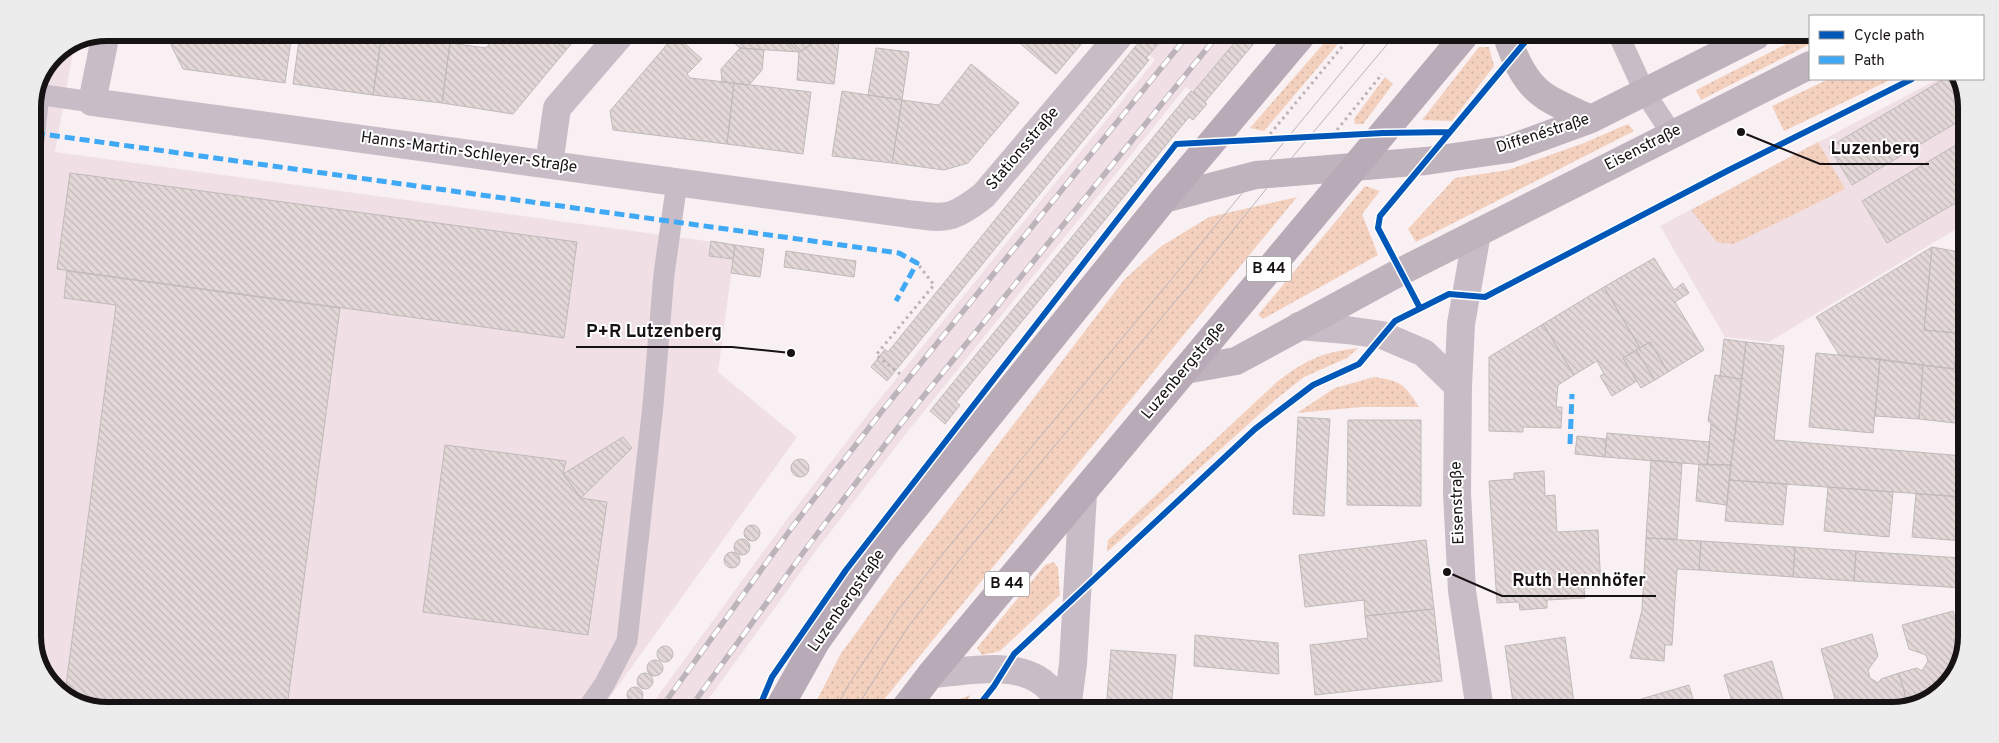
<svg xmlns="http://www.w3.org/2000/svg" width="1999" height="743" viewBox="0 0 1999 743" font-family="Overpass,sans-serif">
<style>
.built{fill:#f0dfe4}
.grass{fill:url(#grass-dots)}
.building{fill:url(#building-back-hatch);stroke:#c0baba}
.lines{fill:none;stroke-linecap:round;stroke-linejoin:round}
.path{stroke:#bab2b7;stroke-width:3;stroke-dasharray:2.5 4;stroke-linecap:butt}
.lane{stroke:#c8bdc6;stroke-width:21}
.street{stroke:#c8bdc6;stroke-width:28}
.secondary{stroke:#bfb3bd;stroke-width:28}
.primary{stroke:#b8aab6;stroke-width:28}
.tram{stroke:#bcb4ba;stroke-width:1}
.rail-casing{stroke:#bcb4ba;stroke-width:5.5}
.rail{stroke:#fff;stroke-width:4;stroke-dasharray:11;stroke-linecap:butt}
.quiet{stroke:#3fa9f5;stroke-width:5;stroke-dasharray:10 5;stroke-linecap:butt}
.cycleway-casing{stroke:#fff;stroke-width:9}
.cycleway{stroke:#0057b8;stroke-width:6}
.labels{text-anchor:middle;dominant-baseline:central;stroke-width:4;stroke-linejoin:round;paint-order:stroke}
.shield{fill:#fff;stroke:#5d595a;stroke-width:1}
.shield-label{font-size:15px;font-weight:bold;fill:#171214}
.street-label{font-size:16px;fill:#171214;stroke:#fff}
.rim{fill:none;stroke:#171214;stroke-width:6}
.leader{fill:none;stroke:#171214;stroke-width:2}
.callout-dot{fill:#171214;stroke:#fff;stroke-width:2}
.callout-label{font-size:18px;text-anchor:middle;font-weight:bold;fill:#171214;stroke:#fff;stroke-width:4;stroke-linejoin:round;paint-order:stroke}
</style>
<defs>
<pattern id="grass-dots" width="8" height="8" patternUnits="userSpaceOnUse" patternTransform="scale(1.25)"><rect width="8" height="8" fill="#f4d0be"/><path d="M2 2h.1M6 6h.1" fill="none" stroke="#d0b2a2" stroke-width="1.8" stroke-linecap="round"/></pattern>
<pattern id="building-back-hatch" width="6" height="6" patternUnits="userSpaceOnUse" patternTransform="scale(1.25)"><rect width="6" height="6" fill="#e3d7d8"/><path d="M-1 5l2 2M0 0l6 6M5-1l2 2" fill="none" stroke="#c2b8b8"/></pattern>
</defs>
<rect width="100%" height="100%" fill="#f8f0f2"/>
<path class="built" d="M 1166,35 L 1241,35 L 1193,92 L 1186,87 L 908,431 L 818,548 L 702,708 L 649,708 L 785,522 L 875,405 L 1155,60 L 1149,55 Z
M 74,46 L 55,152 L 735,245 L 718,372 L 797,437 L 602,708 L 84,707 L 48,681 L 33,641 L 33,103 L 55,54 Z
M 1938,79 L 1957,79 L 1966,102 L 1966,223 L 1769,342 L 1725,337 L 1660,226 Z"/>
<path class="grass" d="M 1331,35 L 1338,35 L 1342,39 L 1264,131 L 1250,128 Z
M 1802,36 L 1810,36 L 1810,44 L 1701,100 L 1696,90 Z
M 1479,47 L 1489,47 L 1494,66 L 1452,121 L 1422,120 Z
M 1385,77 L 1393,84 L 1363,124 L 1355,124 L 1354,119 Z
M 1829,79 L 1892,79 L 1784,131 L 1772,106 Z
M 1628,124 L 1634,131 L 1416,242 L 1408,229 L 1455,178 L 1508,170 L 1584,143 Z
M 1818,142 L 1845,189 L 1734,244 L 1717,242 L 1691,210 Z
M 1365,186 L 1380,191 L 1362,214 L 1378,255 L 1263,319 L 1258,315 Z
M 1297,197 L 877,708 L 813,708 L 840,655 L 893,582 L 1124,280 L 1160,247 L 1209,217 Z
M 1358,348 L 1347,358 L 1304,377 L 1275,400 L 1107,552 L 1108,540 L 1278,381 C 1308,359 1320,353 1358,348 Z
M 1374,377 C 1402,381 1404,384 1419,407 L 1362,407 L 1297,413 L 1335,388 Z
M 1054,562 L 1058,568 L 1060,595 L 1000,651 L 982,655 L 977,648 L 1045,565 Z
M 971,695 L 960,708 L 946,708 L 951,702 Z"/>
<path class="building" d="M 177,33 L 292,33 L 285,83 L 183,69 L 171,45 Z
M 300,33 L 382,33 L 373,95 L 293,84 Z
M 382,33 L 450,43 L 442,103 L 373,95 Z
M 498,33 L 545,33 L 566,50 L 513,114 L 442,103 L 450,43 L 486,48 Z
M 545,33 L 580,34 L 566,50 Z
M 724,34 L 779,34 L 799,52 L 740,48 Z
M 779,34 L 828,34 L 799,52 Z
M 828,34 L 840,34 L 834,84 L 797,80 L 799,52 Z
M 1009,34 L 1089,35 L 1056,74 Z
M 675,35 L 702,59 L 687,74 L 690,78 L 734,83 L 727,144 L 613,130 L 610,111 Z
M 1145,35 L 1166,35 L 1146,58 L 1134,48 Z
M 1241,35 L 1261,35 L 1205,102 L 1193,92 Z
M 740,48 L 764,50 L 762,70 L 749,85 L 722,82 L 721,69 Z
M 876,48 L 909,52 L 902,100 L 868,95 Z
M 1134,48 L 1149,60 L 887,381 L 871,367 L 885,349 L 888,352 Z
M 971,64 L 1019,103 L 968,163 L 944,170 L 892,163 L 902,100 L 939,105 Z
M 1944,79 L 1957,79 L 1966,102 L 1966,117 L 1852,185 L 1829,147 Z
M 734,83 L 811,92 L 803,154 L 727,144 Z
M 842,91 L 902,100 L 892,163 L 832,156 Z
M 1191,91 L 1207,104 L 1193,120 L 1189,117 L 956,402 L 960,405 L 945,424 L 930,411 Z
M 1966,139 L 1966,197 L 1887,243 L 1862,201 Z
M 70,173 L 577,242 L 564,338 L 57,269 Z
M 1966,225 L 1965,247 L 1959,229 Z
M 711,241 L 735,245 L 733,259 L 709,256 Z
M 735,245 L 764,249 L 760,277 L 731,273 Z
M 1932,247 L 1965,253 L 1965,334 L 1924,330 Z
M 1932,247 L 1924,330 L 1958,333 L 1954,369 L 1839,355 L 1816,317 Z
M 786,251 L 856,261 L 854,277 L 784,267 Z
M 1654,258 L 1674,290 L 1683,283 L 1689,293 L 1675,302 L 1704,350 L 1668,372 L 1650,342 L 1640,348 L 1604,287 Z
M 67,271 L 340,308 L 287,707 L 84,707 L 65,693 L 116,305 L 64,298 Z
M 1604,287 L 1640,348 L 1623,358 L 1637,381 L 1612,396 L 1600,376 L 1604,374 L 1597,361 L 1574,375 L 1543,324 Z
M 1543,324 L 1574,375 L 1558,385 L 1556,407 L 1562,407 L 1561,428 L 1523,427 L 1523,432 L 1489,431 L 1489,357 Z
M 1724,339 L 1746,342 L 1742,379 L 1720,376 Z
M 1650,342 L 1668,372 L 1655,380 L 1636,350 Z
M 1746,342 L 1784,346 L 1774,440 L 1964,456 L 1964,497 L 1729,480 Z
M 1636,350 L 1655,380 L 1641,388 L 1623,358 Z
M 1816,353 L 1880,359 L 1873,433 L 1809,427 Z
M 1880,359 L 1923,365 L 1919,419 L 1875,416 Z
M 1923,365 L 1965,370 L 1964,424 L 1919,419 Z
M 1715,375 L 1742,379 L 1734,442 L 1708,421 Z
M 1298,417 L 1330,419 L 1324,516 L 1293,514 Z
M 1348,420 L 1421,420 L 1421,506 L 1347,505 Z
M 1711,424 L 1734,442 L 1731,465 L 1707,465 Z
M 1607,433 L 1710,442 L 1707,465 L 1605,457 Z
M 1577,436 L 1606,439 L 1605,457 L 1575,454 Z
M 623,437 L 632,448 L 581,498 L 563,474 Z
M 445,445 L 566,461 L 563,474 L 581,498 L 607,502 L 588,635 L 423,612 Z
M791 468a9 9 0 1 1 18 0a9 9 0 1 1-18 0Z
M 1651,460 L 1682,463 L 1677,539 L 1646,538 Z
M 1699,464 L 1731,465 L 1727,505 L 1696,501 Z
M 1544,471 L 1545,496 L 1555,495 L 1557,532 L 1598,530 L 1601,587 L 1584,588 L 1585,598 L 1547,600 L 1547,608 L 1520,610 L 1519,602 L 1497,603 L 1489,481 L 1514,479 L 1514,473 Z
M 1729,480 L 1787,484 L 1783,525 L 1725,521 Z
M 1828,487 L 1893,492 L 1889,537 L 1824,531 Z
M 1916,494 L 1964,497 L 1963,541 L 1912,537 Z
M744 533a8 8 0 1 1 16 0a8 8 0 1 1-16 0Z
M 1646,538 L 1701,541 L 1699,570 L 1677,569 L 1672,645 L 1665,645 L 1664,661 L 1630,658 L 1642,610 Z
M734 547a8 8 0 1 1 16 0a8 8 0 1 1-16 0Z
M 1426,540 L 1434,609 L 1365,616 L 1364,600 L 1305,607 L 1299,555 Z
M 1701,541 L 1795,547 L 1793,577 L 1699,570 Z
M 1795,547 L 1856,551 L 1854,581 L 1793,577 Z
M 1856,551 L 1962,558 L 1963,588 L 1854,581 Z
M724 560a8 8 0 1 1 16 0a8 8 0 1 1-16 0Z
M 1434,609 L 1442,681 L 1315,695 L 1310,645 L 1368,638 L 1365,616 Z
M 1953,611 L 1963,642 L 1963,659 L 1937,695 L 1908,705 L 1899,673 L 1917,668 L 1922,671 L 1928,661 L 1926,655 L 1909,649 L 1902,625 Z
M 1872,634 L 1878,656 L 1868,670 L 1870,678 L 1878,683 L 1881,679 L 1899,673 L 1908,705 L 1892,710 L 1838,710 L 1821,649 Z
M 1195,635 L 1278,643 L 1279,674 L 1194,666 Z
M 1565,637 L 1575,710 L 1514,710 L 1505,646 Z
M657 654a8 8 0 1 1 16 0a8 8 0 1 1-16 0Z
M 1111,650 L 1176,655 L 1171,709 L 1106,709 Z
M647 668a8 8 0 1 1 16 0a8 8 0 1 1-16 0Z
M 1772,661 L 1786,710 L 1747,710 L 1732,702 L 1724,675 Z
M637 681a8 8 0 1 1 16 0a8 8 0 1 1-16 0Z
M 1689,685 L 1696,710 L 1644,710 L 1641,699 Z
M627 695a8 8 0 1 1 16 0a8 8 0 1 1-16 0Z"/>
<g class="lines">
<path class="path" d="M 1333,135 L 1382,74
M 1266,139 L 1346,42
M 900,374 L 876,355 L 934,285 L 917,263"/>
<path class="lane" d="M 1619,36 L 1645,93 L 1672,134
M 37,94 L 92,102
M 33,150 L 39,94
M 588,708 L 604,685 L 627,641 L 653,405 L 664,274 L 677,182"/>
<path class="street" d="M 106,33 L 92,102 L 901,213 C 943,218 949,223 984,195 L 1120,35
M 549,164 L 557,108 L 621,34
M 1477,233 L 1461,324 L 1458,386 L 1457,493 L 1462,591 L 1480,710
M 1299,326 L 1347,330 L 1382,335 L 1424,353 L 1458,386
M 931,674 C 966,672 1011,660 1042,682 C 1051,689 1059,699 1067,707
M 1067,709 L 1073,664 L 1083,494"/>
<path class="secondary" d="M 1507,36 C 1514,58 1525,84 1546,97 C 1560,106 1576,112 1591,119
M 1164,199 L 1256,175 L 1426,161 L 1509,149 L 1591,119 L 1756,36
M 1185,370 L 1236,361 L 1400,272 L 1810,65"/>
<path class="primary" d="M 779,708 L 816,642 L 887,542 L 1164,199 L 1302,35
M 905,708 L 931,674 L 1465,35"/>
<path class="tram" d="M 836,708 L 849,684 L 898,610 L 950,545 L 1184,264 L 1372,35
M 856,708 L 908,627 L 961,558 L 1184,291 L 1279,173 L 1395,35"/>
<defs>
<path id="rail" d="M 661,708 L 793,526 L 882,411 L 1188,35
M 690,708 L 811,542 L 900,425 L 1218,35"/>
</defs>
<use href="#rail" class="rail-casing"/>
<use href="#rail" class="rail"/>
<path class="quiet" d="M 35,133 L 899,253 L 917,263 L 896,301
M 1570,444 L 1572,394"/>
<defs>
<path id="cycleway" d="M 1420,308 L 1378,228 L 1380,216 L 1530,36
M 759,708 L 772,677 L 846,570 L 1176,144 L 1383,133 L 1450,132
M 976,709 L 994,686 L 1014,654 L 1255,429 L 1313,385 L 1359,364 L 1395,321 L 1449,294 L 1485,297 L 1729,170 L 1912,79"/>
</defs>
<use href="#cycleway" class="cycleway-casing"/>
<use href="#cycleway" class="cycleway"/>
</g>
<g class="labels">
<g class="shield">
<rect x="1246.5" y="256.5" width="45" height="25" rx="4"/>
<rect x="984.5" y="571.5" width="45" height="25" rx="4"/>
</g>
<g class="shield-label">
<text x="1269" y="269">B 44</text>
<text x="1007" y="584">B 44</text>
</g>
<g class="street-label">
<text transform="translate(1543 134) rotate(-18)">Diffenéstraße</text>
<text transform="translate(1643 148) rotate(-27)">Eisenstraße</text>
<text transform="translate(1023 149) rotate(-50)">Stationsstraße</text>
<text transform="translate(469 153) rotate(8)">Hanns-Martin-Schleyer-Straße</text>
<text transform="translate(1184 371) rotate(-50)">Luzenbergstraße</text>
<text transform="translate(1458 503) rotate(-92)">Eisenstraße</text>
<text transform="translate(847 601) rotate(-55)">Luzenbergstraße</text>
</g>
</g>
<path d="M0 0H1999V743H0ZM107 41H1892A66 66 0 0 1 1958 107V636A66 66 0 0 1 1892 702H107A66 66 0 0 1 41 636V107A66 66 0 0 1 107 41Z" fill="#ececec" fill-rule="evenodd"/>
<path class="rim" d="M107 41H1892A66 66 0 0 1 1958 107V636A66 66 0 0 1 1892 702H107A66 66 0 0 1 41 636V107A66 66 0 0 1 107 41Z"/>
<path class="leader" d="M1741 132L1820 164H1929M791 353L732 347H576M1447 572L1502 596H1656"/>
<g class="callout-dot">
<circle cx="1741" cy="132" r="5"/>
<circle cx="791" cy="353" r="5"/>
<circle cx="1447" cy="572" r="5"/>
</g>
<g class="callout-label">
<text x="1875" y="154">Luzenberg</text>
<text x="654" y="337">P+R Lutzenberg</text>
<text x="1579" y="586">Ruth Hennhöfer</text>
</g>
<rect x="1809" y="15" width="175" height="65" fill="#ffffff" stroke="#a2a0a1"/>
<rect x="1819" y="31" width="25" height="8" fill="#0057b8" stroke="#a2a0a1"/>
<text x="1854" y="40" font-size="15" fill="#171214">Cycle path</text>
<rect x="1819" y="56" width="25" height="8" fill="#3fa9f5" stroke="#a2a0a1"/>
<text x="1854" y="65" font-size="15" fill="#171214">Path</text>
</svg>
